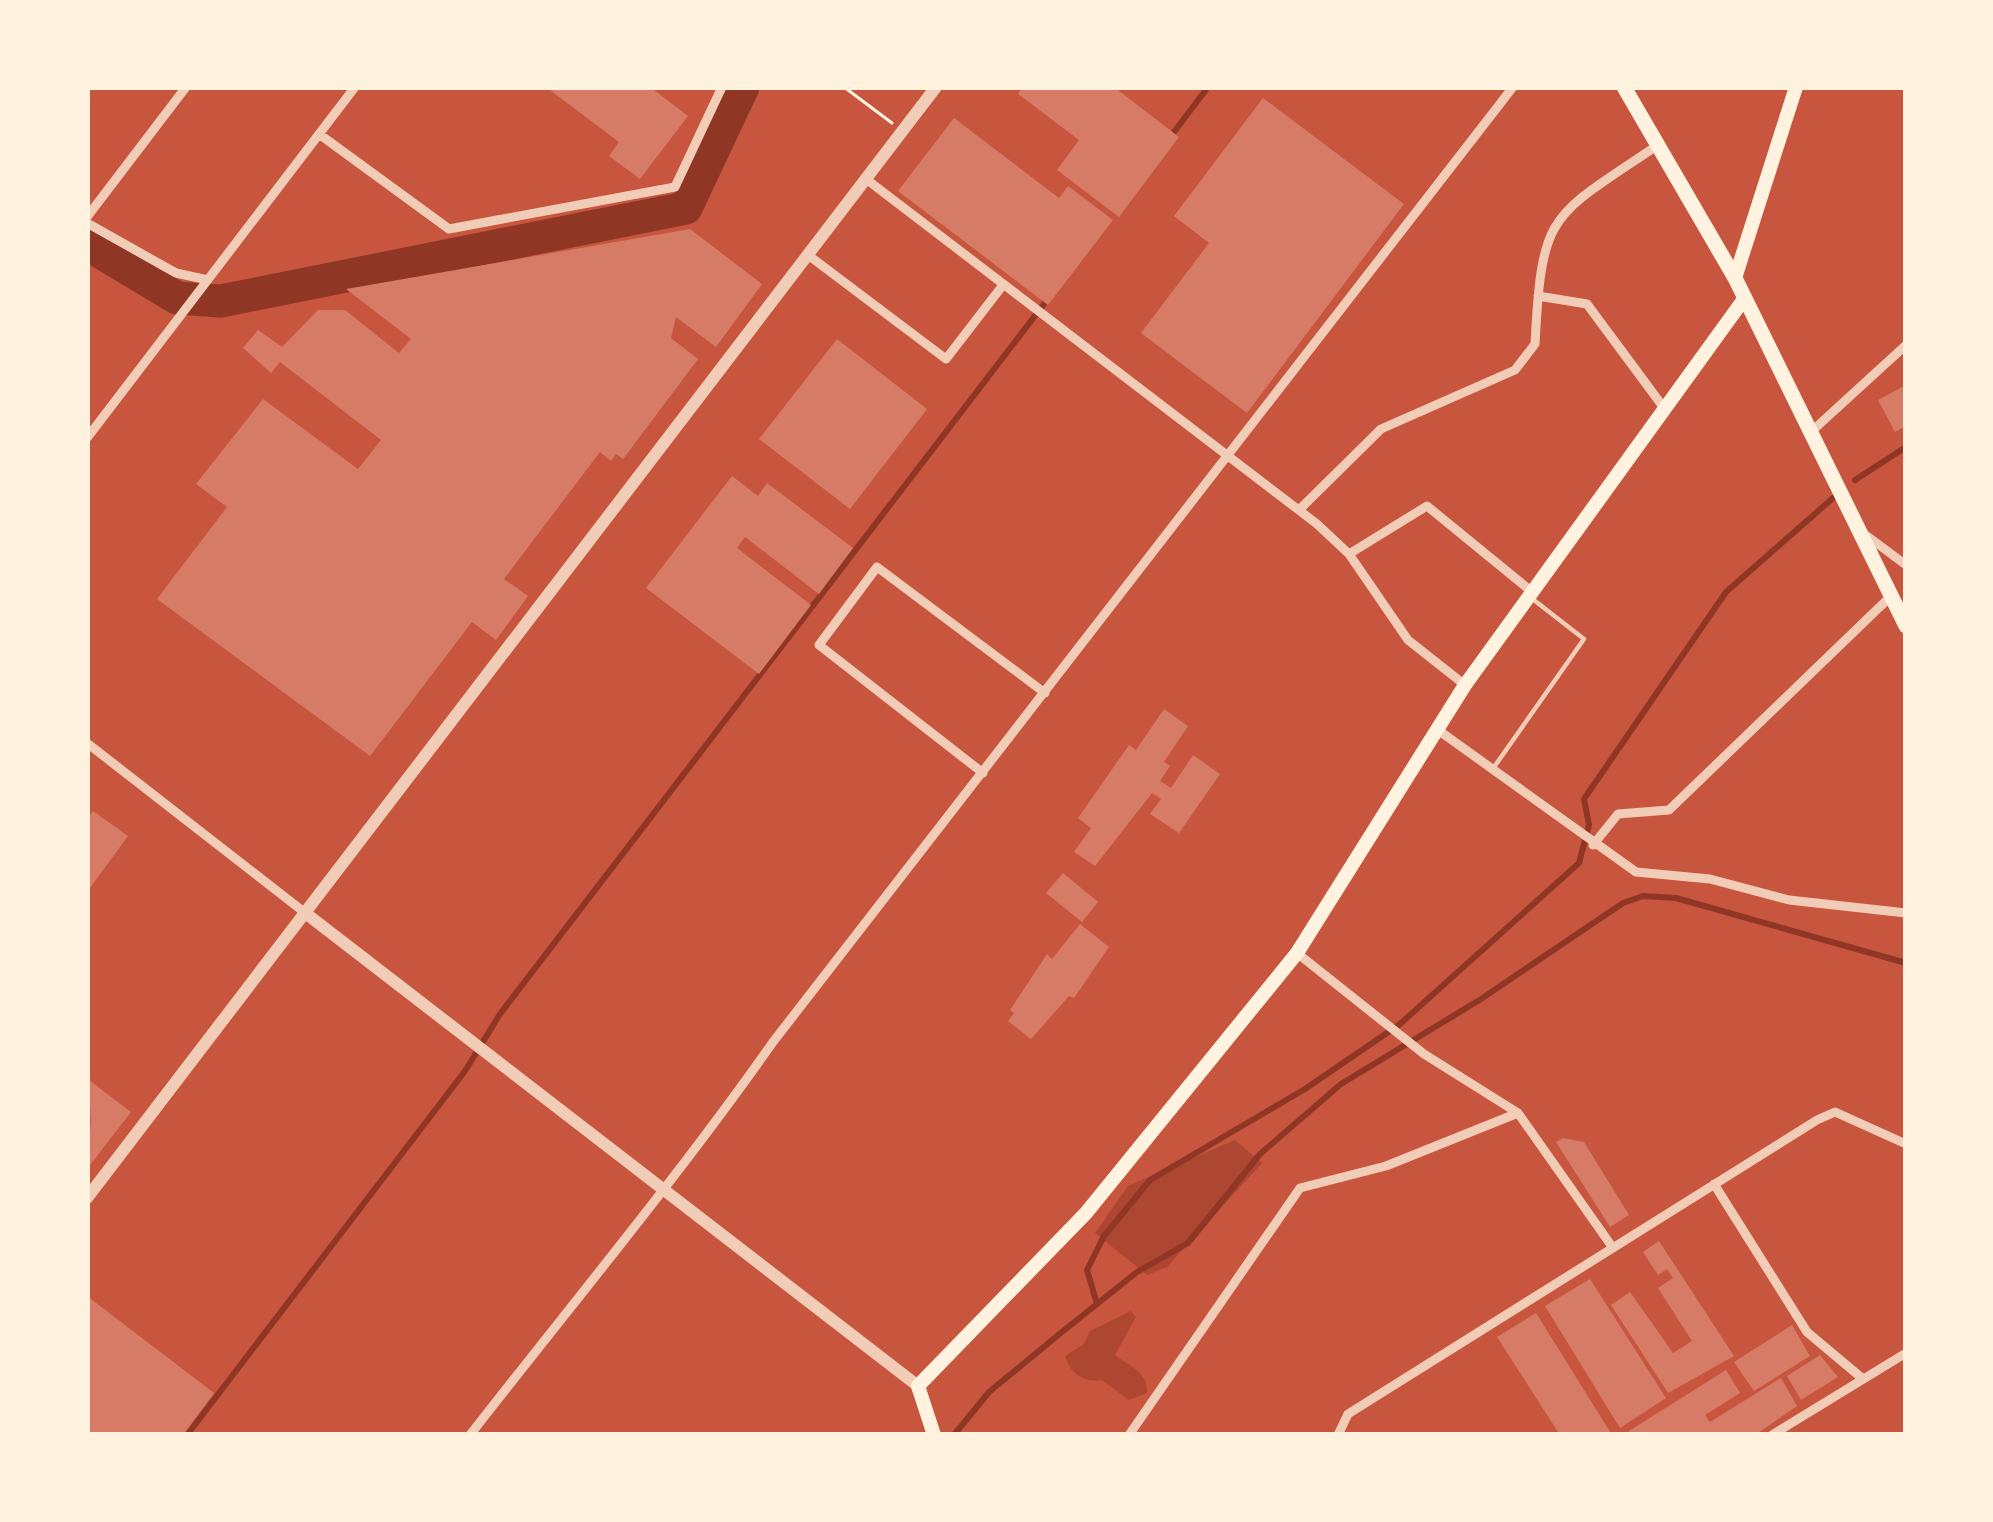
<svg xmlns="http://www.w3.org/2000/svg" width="1993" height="1522" viewBox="0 0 1993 1522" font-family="'Noto Sans',sans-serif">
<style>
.green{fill:#ae4732}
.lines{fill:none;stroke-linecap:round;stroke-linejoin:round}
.stream{stroke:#8f3625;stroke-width:6}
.river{stroke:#8f3625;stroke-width:33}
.building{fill:#d67c66}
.path{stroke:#fff3e0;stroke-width:3}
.service{stroke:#f1ccb7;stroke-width:4.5}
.minor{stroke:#f1ccb7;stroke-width:9}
.tertiary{stroke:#f1ccb7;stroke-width:12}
.secondary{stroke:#fff3e0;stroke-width:14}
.primary{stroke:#fff3e0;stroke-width:15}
</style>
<rect width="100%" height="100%" fill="#c8553d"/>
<path class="green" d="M 1235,1140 L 1262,1163 L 1167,1267 L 1147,1275 L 1095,1233 L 1128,1186 Z
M 1131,1311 L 1136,1317 L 1115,1355 C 1130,1367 1148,1371 1147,1393 L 1129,1400 L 1102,1380 C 1083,1383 1070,1373 1065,1356 L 1084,1344 L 1090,1331 Z"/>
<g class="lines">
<path class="stream" d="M 1171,136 L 1208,87
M 1855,480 L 1906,447
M 1097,1304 L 1087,1270 L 1104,1236 L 1150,1180 L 1305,1089 L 1400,1024 L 1579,863 L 1589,825 L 1584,799 L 1726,592 L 1833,498
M 187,1435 L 465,1071 L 500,1014 L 1047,300
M 954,1435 L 989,1392 L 1057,1336 L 1137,1272 L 1188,1243 L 1260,1154 L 1341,1084 L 1481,999 L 1623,903 L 1643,896 L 1676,898 L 1906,963"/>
<path class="river" d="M 87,244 L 177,298 L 221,301 L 686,208 L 743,87"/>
</g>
<path class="building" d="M 546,87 L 650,87 L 688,116 L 640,179 L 609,156 L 619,142 Z
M 1023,87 L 1114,87 L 1179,137 L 1119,217 L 1057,170 L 1079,140 L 1018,94 Z
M 1263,98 L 1404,204 L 1247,413 L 1141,333 L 1209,243 L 1174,216 Z
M 954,118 L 1059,198 L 1068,186 L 1113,220 L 1048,305 L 898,191 Z
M 690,229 L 762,284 L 716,347 L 676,317 L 671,338 L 698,359 L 623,459 L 616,454 L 611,461 L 600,452 L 504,579 L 528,596 L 496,640 L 472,622 L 370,756 L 157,599 L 227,507 L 196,484 L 263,399 L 358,469 L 381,440 L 280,362 L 271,373 L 243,348 L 258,330 L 282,347 L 318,310 L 345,310 L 399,353 L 411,339 L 346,289 Z
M 837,339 L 927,409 L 850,509 L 759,439 Z
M 1906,385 L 1906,426 L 1895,432 L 1878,400 Z
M 732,476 L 758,496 L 767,483 L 853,548 L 819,594 L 745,537 L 737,548 L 811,605 L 759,674 L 646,588 Z
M 1164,709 L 1188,726 L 1164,762 L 1170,766 L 1160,781 L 1171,788 L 1193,755 L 1220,774 L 1179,833 L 1150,814 L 1161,799 L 1152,793 L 1095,866 L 1074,852 L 1091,828 L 1078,818 L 1129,745 L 1136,750 Z
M 93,811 L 128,836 L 87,892 L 87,820 Z
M 1063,873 L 1098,902 L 1082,922 L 1046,893 Z
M 1080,924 L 1109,947 L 1074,998 L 1069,996 L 1031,1039 L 1008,1021 L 1014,1013 L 1010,1010 L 1047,954 L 1052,959 Z
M 89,1080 L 131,1112 L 87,1169 L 91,1123 Z
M 1563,1138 L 1584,1142 L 1629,1215 L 1610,1227 L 1556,1142 Z
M 1659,1241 L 1734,1356 L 1668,1393 L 1611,1305 L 1630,1292 L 1673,1353 L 1692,1341 L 1658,1288 L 1673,1278 L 1667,1269 L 1658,1275 L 1643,1252 Z
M 1590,1279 L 1666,1398 L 1620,1428 L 1545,1306 Z
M 87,1296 L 214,1393 L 183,1435 L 87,1435 Z
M 1536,1313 L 1612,1435 L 1560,1435 L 1497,1337 Z
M 1792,1325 L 1810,1356 L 1754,1391 L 1734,1362 Z
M 1820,1355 L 1838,1377 L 1801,1400 L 1787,1376 Z
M 1726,1370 L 1740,1393 L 1705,1415 L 1710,1422 L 1781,1378 L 1797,1406 L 1755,1435 L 1631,1435 L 1629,1431 Z"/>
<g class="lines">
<path class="path" d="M 844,87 L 892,123"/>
<path class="service" d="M 1492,770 L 1584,639 L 1530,597"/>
<path class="minor" d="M 319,134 L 449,229 L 675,187 L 722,87
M 866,179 L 1317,524 L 1349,554 L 1408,640 L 1465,685
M 87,217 L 186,87
M 87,223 L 176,273 L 208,280
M 808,255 L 946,359 L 1003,285
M 1538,296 L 1587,304 L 1664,408
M 1812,431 L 1906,345
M 87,438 L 355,87
M 1299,510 L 1381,429 L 1515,370 L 1535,344 C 1542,210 1550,218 1658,145
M 1863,533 L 1906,565
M 1349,554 L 1427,506 L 1531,591
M 1438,730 L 1636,872 L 1710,879 L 1789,900 L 1906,913
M 87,743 L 304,912
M 983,773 L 819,645 L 877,567 L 1045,693
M 1593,845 L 1618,814 L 1669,810 L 1891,596
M 1297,953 L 1424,1054 L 1518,1113 L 1613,1248
M 1714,1184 L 1807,1332 L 1863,1379
M 470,1435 C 572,1304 678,1177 773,1042 L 1513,87
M 1129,1435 L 1300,1188 L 1386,1166 L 1518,1113
M 1338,1435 L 1348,1414 L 1817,1120 L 1835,1112 L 1906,1144
M 1772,1435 L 1906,1353"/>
<path class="tertiary" d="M 304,912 L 918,1386
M 87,1198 L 936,87"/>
<path class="secondary" d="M 1735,278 L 1796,87
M 934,1435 L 918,1386 L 1086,1213 L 1297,953 L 1465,685 L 1744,299"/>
<path class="primary" d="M 1624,87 L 1735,278 L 1906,626"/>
</g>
<rect width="1993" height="1522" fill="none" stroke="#fff3e0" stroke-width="180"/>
</svg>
